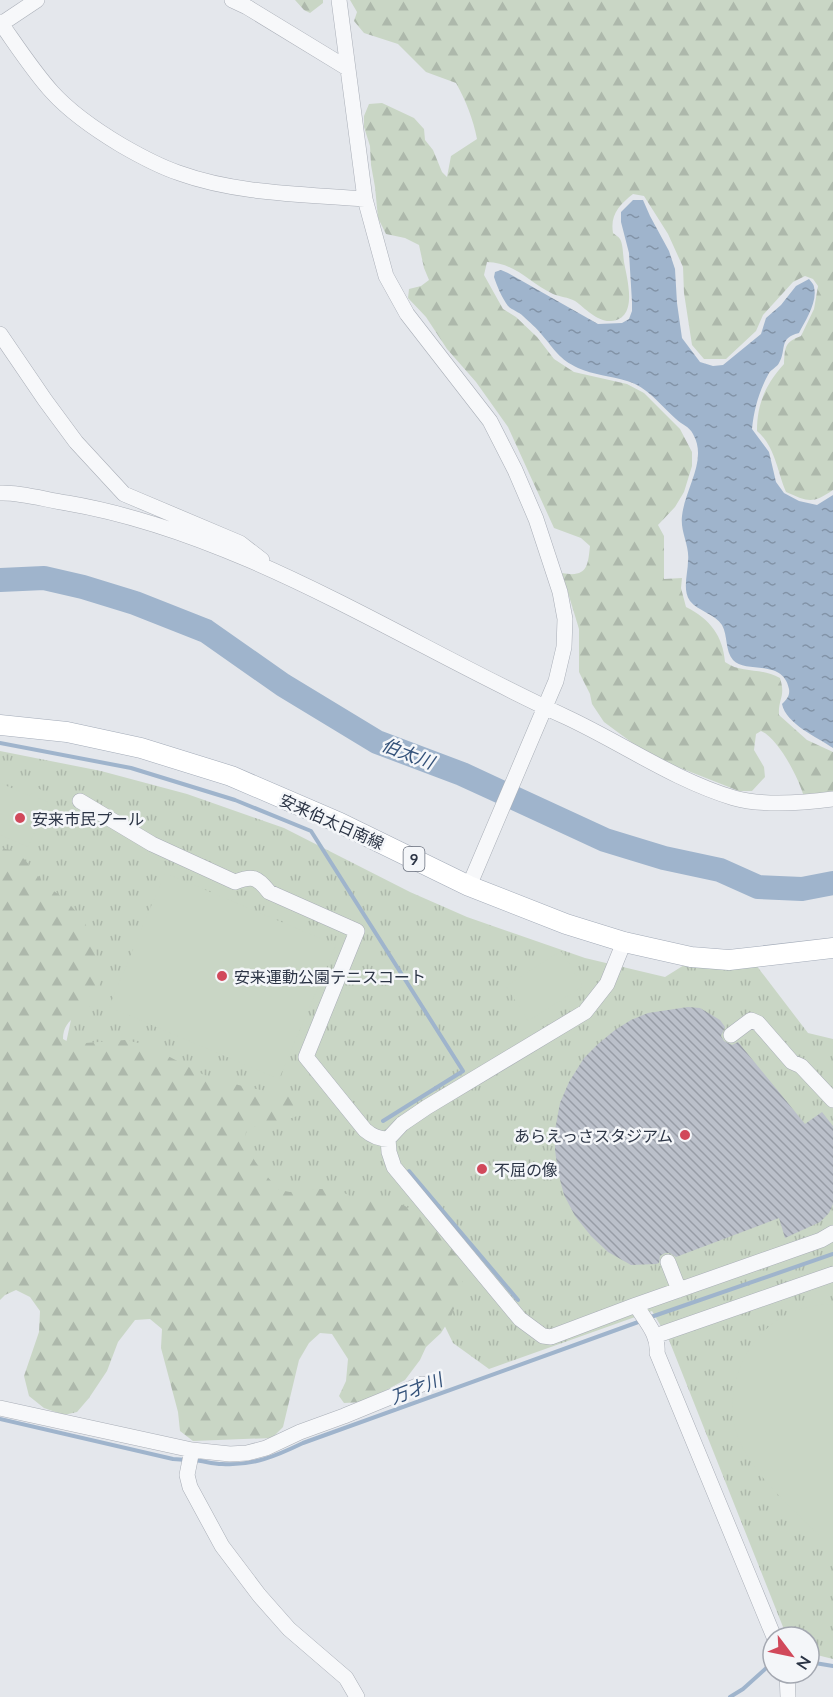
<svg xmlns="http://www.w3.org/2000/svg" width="833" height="1697" viewBox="0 0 833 1697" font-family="Lato,'Noto Sans JP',sans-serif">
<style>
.grass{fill:url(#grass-tufts)}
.forest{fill:url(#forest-firs)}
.pitch{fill:#c9d6c5}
.water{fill:url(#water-ripples)}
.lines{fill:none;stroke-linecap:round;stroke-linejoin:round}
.stream{stroke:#9fb4cc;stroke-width:4}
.river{stroke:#9fb4cc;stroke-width:24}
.building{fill:url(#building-back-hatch)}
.minor-casing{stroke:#a9aeb7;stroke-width:16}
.major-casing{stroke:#a3abb8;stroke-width:21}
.minor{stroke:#f7f8fa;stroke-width:15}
.major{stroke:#fff;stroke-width:20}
.poi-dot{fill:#d1495b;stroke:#f4f6f9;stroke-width:2}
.labels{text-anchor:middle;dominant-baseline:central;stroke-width:5;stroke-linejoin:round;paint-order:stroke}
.shield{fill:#f4f6f9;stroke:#676e7b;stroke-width:1.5}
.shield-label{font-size:15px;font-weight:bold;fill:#2b3445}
.poi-label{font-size:16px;fill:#2b3445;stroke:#f4f6f9;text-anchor:start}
.street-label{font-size:16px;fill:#2b3445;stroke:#f4f6f9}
.water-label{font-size:18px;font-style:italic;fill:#34527a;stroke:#f4f6f9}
</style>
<defs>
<pattern id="grass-tufts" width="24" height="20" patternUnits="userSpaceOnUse" patternTransform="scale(1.5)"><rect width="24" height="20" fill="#c9d6c5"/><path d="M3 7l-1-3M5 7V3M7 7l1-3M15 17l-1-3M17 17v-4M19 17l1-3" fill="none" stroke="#adb8ab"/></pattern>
<pattern id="forest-firs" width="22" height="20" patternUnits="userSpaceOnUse" patternTransform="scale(1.5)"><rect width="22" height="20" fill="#c9d6c5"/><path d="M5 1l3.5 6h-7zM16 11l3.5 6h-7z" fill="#adb8ab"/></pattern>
<pattern id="water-ripples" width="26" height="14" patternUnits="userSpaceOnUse" patternTransform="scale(1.5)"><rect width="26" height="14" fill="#9fb4cc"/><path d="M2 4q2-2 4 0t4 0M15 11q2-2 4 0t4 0" fill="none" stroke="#8293a7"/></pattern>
<pattern id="building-back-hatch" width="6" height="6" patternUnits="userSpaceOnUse" patternTransform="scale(1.5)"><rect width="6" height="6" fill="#bbc0ca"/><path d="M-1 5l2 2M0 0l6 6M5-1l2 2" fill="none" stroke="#989da6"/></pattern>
</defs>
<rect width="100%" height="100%" fill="#e4e7ec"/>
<path class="grass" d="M 0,751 L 101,771 L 187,794 L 284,828 L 410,892 L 467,917 L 585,958 L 665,977 L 689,962 L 756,965 L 808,1033 L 833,1039 L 833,1659 L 809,1653 L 809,1637 L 787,1637 L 669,1340 L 652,1311 L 489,1369 L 453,1343 L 404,1242 L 275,1194 L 62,1062 L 88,940 L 0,866 Z"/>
<path class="forest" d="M 295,0 L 323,0 L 323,3 L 310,13 L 304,10 Z
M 350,0 L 833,0 L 833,490 C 812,504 809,502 786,492 C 777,471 775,446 757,431 C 757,403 766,384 784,364 C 785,348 784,342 801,336 L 814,309 L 818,286 L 813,279 L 805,276 L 793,282 L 763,315 L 756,331 L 726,359 L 704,359 L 692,345 L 684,293 L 683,267 L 668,234 L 644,196 L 633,194 C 619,205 610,215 613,233 C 615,235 618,236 620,239 C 623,244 623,255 624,262 C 627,279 639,319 611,321 C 597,322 585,308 575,301 C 568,297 560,297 553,294 C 528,282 516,263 487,262 L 484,275 L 503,309 L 516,317 L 537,337 L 554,359 L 574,372 L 627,384 L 644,393 L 680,429 L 692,452 L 692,466 L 684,492 L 675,507 L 658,525 L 664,536 L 664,579 L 682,578 L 681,588 L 686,607 C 710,619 723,636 725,662 C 742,674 760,667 780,678 C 786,697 778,698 779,715 L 807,740 L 833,752 L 833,793 L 803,794 C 798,777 778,738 761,731 L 756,734 L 754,750 L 764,767 L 765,777 L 752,791 L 739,791 L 650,756 L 604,722 L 592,704 L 590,694 L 579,672 L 579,629 L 562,573 C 587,578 588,566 590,546 L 581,538 L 554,528 L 508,427 L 476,382 L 447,349 L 426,317 L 408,298 L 409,289 L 421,286 L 429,280 L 424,268 L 419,245 L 405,238 L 386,234 L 378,218 L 375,187 L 371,165 L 370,146 L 364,127 L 364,116 L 369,104 L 382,103 L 414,118 L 424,129 L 425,140 L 433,150 L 442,172 L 447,177 L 451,156 L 477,139 C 473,119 466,101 456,83 L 426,72 L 398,44 L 364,33 L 354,21 L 357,12 Z
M 0,848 L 11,850 L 23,858 L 35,871 L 41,881 L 68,902 L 85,923 L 94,945 L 101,978 L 93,1004 C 80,1015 63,1019 63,1039 L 72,1044 L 125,1040 L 147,1045 L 204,1075 L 242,1086 L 288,1096 L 297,1107 L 297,1116 C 277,1125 267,1117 246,1132 C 242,1153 267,1175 279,1190 L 290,1192 L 314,1189 L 335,1189 L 353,1197 L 374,1194 L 405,1206 L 432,1225 L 457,1256 L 463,1283 L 451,1317 L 441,1333 L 426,1347 L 420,1360 L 405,1380 L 364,1402 L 344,1403 L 339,1396 L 346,1381 L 348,1359 L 332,1334 L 320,1333 L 309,1343 L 299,1360 L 283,1427 L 272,1438 L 193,1441 L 180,1431 L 178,1412 L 161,1348 L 162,1329 L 150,1319 L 135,1320 L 118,1342 L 107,1371 L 89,1398 L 77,1412 L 64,1415 L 44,1408 L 29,1396 L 24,1376 L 39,1332 L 40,1311 L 30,1297 L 16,1290 L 5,1295 L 0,1300 Z"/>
<path class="pitch" d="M 0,783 L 30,796 L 35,787 L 42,790 L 38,798 L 48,802 L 28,847 L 0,835 Z
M 165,873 L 336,945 L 279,1079 L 109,1007 Z
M 561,951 L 583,986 L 528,1021 L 506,986 Z
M 826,1304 L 833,1305 L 833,1549 C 804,1519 768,1490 746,1454 C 716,1406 739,1337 790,1313 C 801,1308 814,1306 826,1304 Z"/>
<path class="water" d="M 633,200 L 643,200 L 650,216 L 669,251 L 675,269 L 677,303 L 682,338 L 700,362 L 713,366 L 723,365 L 761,334 L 766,318 L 781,305 L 796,286 L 809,279 C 811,282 814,284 814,287 C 818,302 805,321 799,333 C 778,338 787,350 779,363 C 777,367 772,369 769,373 C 759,391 754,409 752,429 L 769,452 L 776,482 L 784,493 L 799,501 L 817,505 L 833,495 L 833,748 C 817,737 786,724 782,704 C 787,699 790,696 789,689 C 783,658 745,674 733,660 C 725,651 728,636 722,625 C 715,614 698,611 690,601 C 682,590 688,573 688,561 C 690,546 680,532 682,516 C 685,488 708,460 693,434 C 689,426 682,425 676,419 C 660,405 648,387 627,381 C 611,376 593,375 578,368 C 559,359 555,350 542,335 C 537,328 529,322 523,316 C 519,312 512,310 508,306 C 502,298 497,286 494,277 L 495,272 L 501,270 L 508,273 L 598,324 L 622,323 L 629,319 L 632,311 L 632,302 L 629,253 L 621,222 L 621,212 Z"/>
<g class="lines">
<path class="stream" d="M 0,743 L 131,768 L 235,800 L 311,831 L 463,1071 L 383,1121
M 409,1171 L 518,1300
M 648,1318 L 833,1254
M 0,1419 L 173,1459 L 187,1460
M 194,1460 C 204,1461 213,1464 222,1464 C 253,1466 276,1456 303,1443 L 641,1321
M 809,1662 L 833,1666
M 730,1697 L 743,1689 L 773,1662"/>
<path class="river" d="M 0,580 L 44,578 L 83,587 L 135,603 L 206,631 L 283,685 L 377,742 L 462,774 L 605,840 L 664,858 L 720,870 L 758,887 L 802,889 L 833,883"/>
</g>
<path class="building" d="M 688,1007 L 700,1008 L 720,1020 L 725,1027 L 721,1036 L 724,1041 L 732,1045 L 738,1042 L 805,1124 L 822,1112 L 833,1126 L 833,1204 L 829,1213 L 820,1222 L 785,1238 L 779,1218 L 676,1257 L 670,1253 L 665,1253 L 660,1256 L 659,1263 L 656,1264 L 631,1265 L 608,1252 L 591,1236 L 575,1216 L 564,1195 L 558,1172 L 555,1150 L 555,1130 L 560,1103 L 569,1082 L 584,1058 L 598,1044 L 615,1030 L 631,1020 L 648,1013 Z"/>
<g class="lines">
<defs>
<path id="minor" d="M 232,0 L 247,7 L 347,68
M 339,0 L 365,199 L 386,276 L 407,314 L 490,421 L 515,470 L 536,519 L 560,592 L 565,619 L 564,647 L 556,681 L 469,886
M 0,22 C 17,46 33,71 52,92 C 72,114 96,130 121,145 C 140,156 158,166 179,173 C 237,194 303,194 365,199
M 1,24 L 37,0
M 0,334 L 45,400 L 76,442 L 124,494 L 240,543 L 262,560
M 0,493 C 21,492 46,500 67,503 C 243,533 406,644 566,717 C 622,743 674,780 734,798 C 763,806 803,803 833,799
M 80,801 L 152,844 L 235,882 C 253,875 257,877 269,892 L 357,931 L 306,1057 L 365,1130 C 372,1136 378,1139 388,1139 L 402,1124 L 427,1107 L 585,1012 L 607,984 L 624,942
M 731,1035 L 751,1020 L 758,1023 L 792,1062 L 801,1066 L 833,1100
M 388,1139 L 389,1152 L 394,1167 L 520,1319 L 543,1336 L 551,1337 L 636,1305 C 645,1321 659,1334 657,1353 L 774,1637
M 668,1262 L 679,1290
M 636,1305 L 821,1240 L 833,1233
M 655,1336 L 833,1274
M 0,1408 L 192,1450 L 230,1454 L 247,1453 L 266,1448 L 300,1432 L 344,1416 L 422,1384
M 192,1450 L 187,1475 L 190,1487 L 222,1546 L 259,1595 L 289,1629 L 346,1678 L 357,1697
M 787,1673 L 788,1697"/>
<path id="major" d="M 0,725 L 67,732 L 141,748 L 231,776 L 340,823 L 469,886 L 566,924 L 624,942 L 691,957 L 729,960 L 833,948"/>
</defs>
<use href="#minor" class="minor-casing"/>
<use href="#major" class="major-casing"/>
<use href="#minor" class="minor"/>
<use href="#major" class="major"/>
</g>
<g class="poi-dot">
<circle cx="20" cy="818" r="6"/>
<circle cx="222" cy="976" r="6"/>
<circle cx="685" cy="1135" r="6"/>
<circle cx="482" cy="1169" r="6"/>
</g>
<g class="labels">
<rect class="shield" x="403.5" y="847" width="21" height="24" rx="4.5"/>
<g class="shield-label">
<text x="414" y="859">9</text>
</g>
<g class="poi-label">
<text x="32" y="818">安来市民プール</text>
<text x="234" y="976">安来運動公園テニスコート</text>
<text x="673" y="1135" text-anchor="end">あらえっさスタジアム</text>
<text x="494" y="1169">不屈の像</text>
</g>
<g class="street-label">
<text transform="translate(332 821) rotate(24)">安来伯太日南線</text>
</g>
<g class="water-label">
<text transform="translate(408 753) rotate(21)">伯太川</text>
<text transform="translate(416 1388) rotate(-21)">万才川</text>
</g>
</g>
<g transform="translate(791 1655) rotate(122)"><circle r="28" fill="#f4f6f9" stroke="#a4a8b1" stroke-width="1.5"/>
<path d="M0-4.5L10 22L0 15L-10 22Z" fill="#d1495b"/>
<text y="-9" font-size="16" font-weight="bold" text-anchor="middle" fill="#2b3445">N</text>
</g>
</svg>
